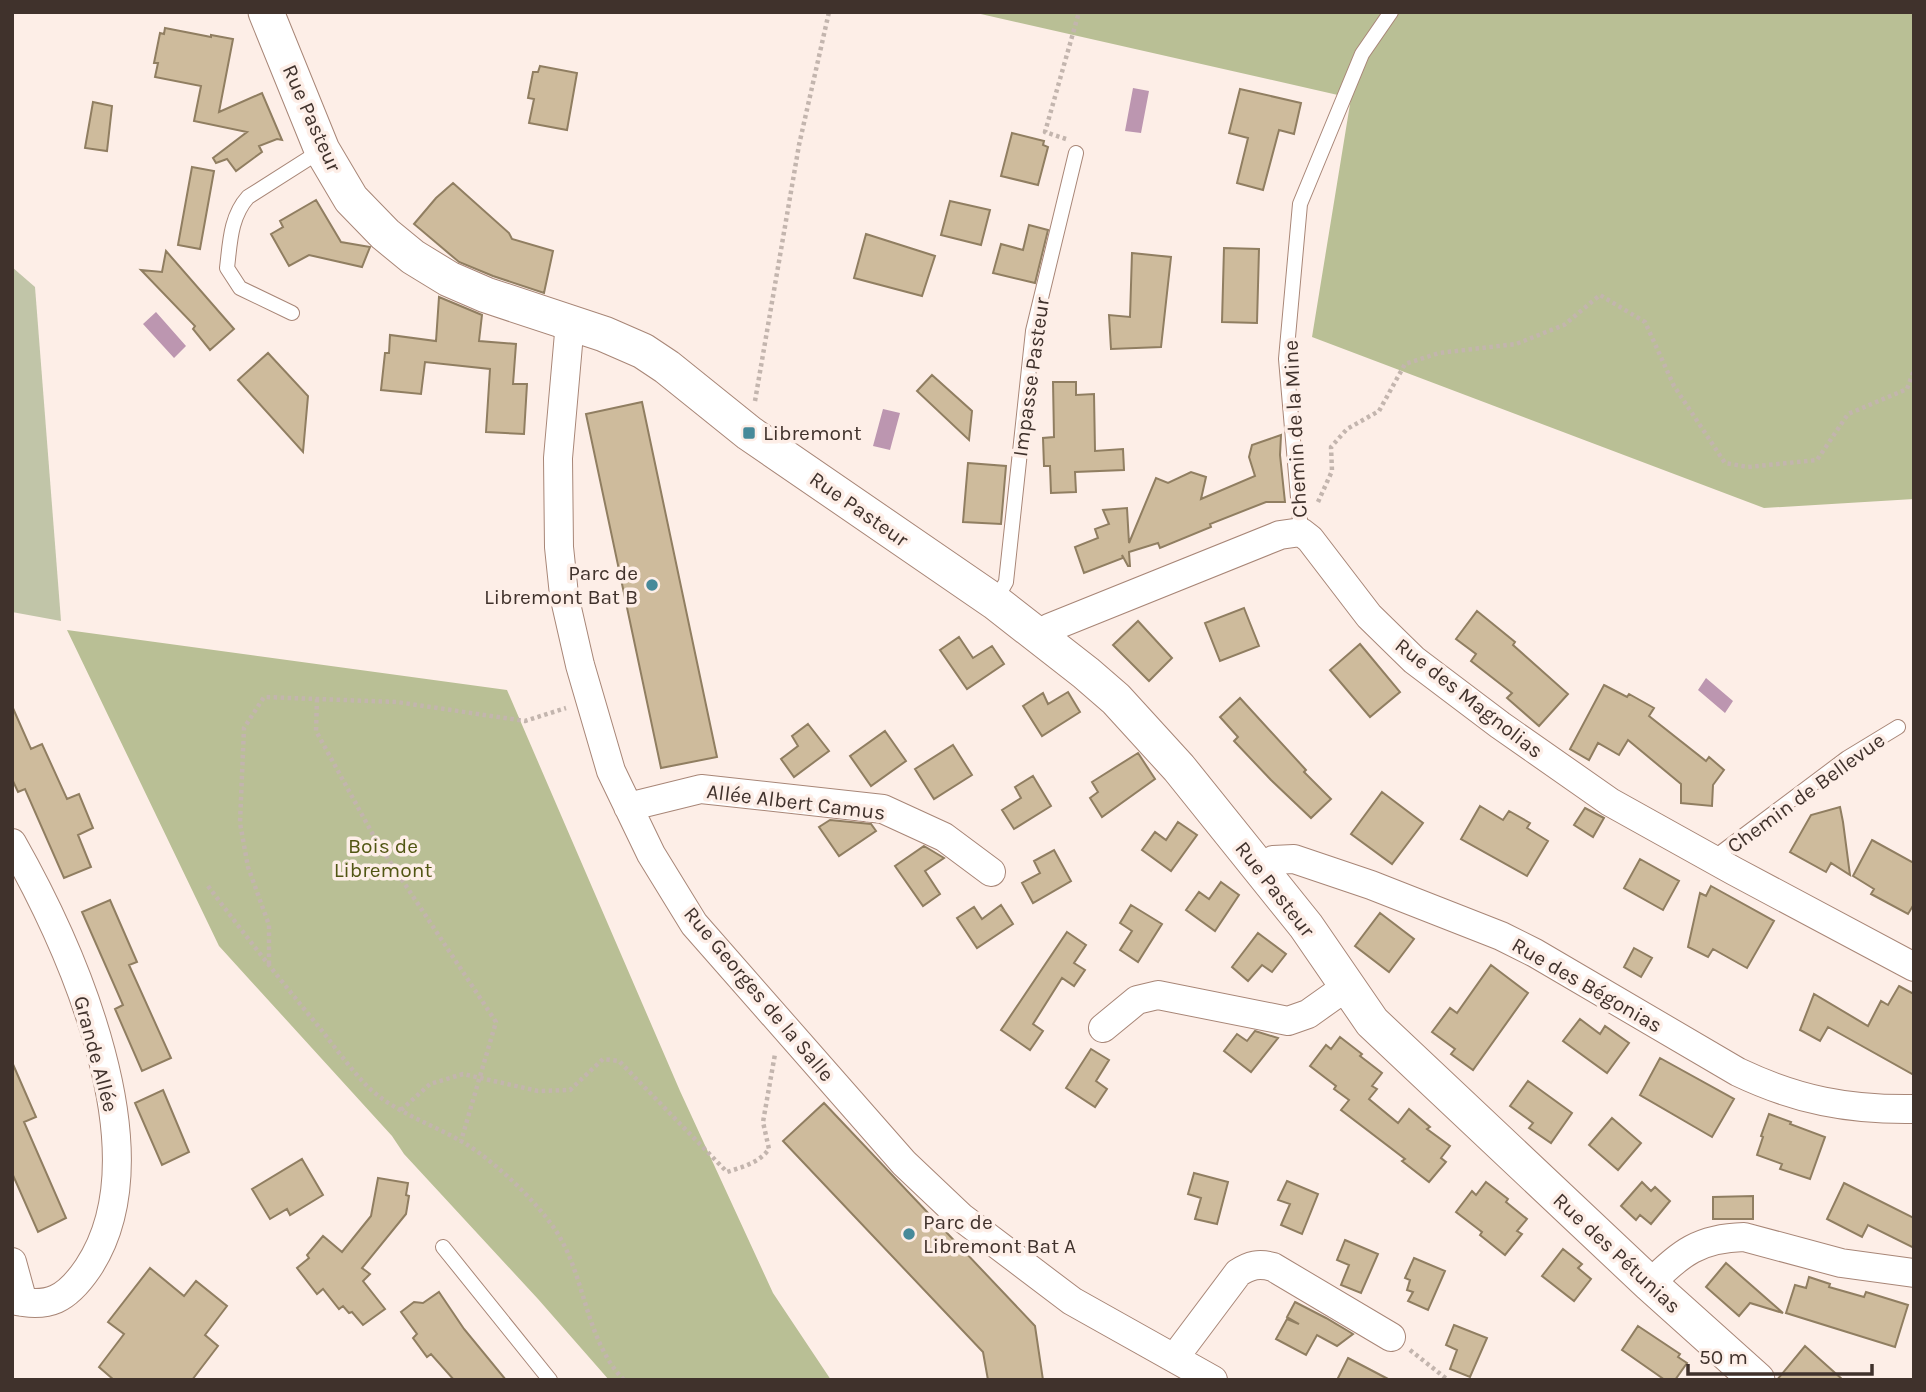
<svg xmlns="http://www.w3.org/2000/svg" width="1926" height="1392" viewBox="0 0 1926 1392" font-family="Karla,sans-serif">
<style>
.green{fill:#c1c5a8}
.forest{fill:#b9bf95}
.water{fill:#bc96b0}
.building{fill:#cebb9c;stroke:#907e61;stroke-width:2}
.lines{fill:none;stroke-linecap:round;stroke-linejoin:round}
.service-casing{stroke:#a88677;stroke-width:16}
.minor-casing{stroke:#a88677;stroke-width:30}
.tertiary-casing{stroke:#a88677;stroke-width:37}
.path{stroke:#c3b5ae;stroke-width:4.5;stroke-dasharray:3.5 3.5;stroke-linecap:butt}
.service{stroke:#fff;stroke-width:14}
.minor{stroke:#fff;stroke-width:28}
.tertiary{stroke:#fff;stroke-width:35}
.poi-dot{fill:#478a9a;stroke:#fdeee7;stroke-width:2.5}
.labels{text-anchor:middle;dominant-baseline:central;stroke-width:7;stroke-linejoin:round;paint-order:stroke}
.street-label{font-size:21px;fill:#40322c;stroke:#fdeee7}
.poi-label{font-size:21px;fill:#40322c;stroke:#fdeee7;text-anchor:start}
.park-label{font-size:21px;fill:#515613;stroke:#fdeee7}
</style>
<rect width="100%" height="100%" fill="#fdeee7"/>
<path class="green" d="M 12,267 L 35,287 L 61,621 L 12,612 Z"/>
<path class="forest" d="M 972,12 L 1914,12 L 1914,499 L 1764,508 L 1312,337 L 1351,98 Z
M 67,630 L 507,690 L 680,1091 L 773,1293 L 831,1380 L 609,1380 L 538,1299 L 404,1154 L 392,1136 L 219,946 Z"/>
<path class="water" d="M 1133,88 L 1149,91 L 1141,133 L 1125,131 Z
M 156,312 L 186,346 L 174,358 L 143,324 Z
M 883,409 L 900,413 L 890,450 L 873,446 Z
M 1706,678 L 1733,701 L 1725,713 L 1698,690 Z"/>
<path class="building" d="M 165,28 L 211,37 L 211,35 L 233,39 L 219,112 L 262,93 L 282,140 L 277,139 L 259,146 L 262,152 L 236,171 L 227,159 L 216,163 L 213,158 L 247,132 L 194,121 L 201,86 L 155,77 L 158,63 L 154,63 L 160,33 L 164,34 Z
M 540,66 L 577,73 L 567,130 L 529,123 L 534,99 L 528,98 L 533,72 L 538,72 Z
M 1240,89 L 1301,103 L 1294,134 L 1279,130 L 1263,190 L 1237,183 L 1248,138 L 1229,133 Z
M 93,102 L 112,106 L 107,151 L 85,148 Z
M 1012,133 L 1044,141 L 1043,145 L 1048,147 L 1038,185 L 1001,176 Z
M 192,167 L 214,171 L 200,249 L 178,245 Z
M 453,183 L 509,233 L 512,239 L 553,251 L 544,293 L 493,276 L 459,262 L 414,224 L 436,198 Z
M 316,200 L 341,242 L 370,247 L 362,267 L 309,255 L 289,266 L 271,234 L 283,227 L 280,221 Z
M 950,201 L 990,210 L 981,245 L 941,235 Z
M 1029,225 L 1048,230 L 1035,283 L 993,273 L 1001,244 L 1023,250 Z
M 866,234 L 935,256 L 922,296 L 854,278 Z
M 1224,248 L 1259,249 L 1257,323 L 1222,322 Z
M 166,251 L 234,329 L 210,350 L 193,329 L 195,326 L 141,270 L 162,272 Z
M 1132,253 L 1171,257 L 1161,347 L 1111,349 L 1109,315 L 1130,317 Z
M 439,297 L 482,315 L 479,341 L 516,344 L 513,384 L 527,384 L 524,434 L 486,432 L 490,369 L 425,362 L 421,394 L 381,390 L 385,353 L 389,353 L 390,335 L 436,341 Z
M 268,353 L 308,396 L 303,452 L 238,380 Z
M 932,375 L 972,411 L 969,440 L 917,391 Z
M 1053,382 L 1076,382 L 1076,395 L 1094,394 L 1095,451 L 1123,449 L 1124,470 L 1075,472 L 1076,492 L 1051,493 L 1050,466 L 1044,466 L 1043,438 L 1054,437 Z
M 642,402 L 717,757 L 661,768 L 586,414 Z
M 1281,435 L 1280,455 L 1285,502 L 1266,502 L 1210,524 L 1211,527 L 1160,548 L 1158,543 L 1129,552 L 1130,566 L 1128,566 L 1122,555 L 1123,558 L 1084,573 L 1075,547 L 1098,538 L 1095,529 L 1109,524 L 1103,510 L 1127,508 L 1129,543 L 1156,478 L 1168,483 L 1191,472 L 1206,477 L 1201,499 L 1255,476 L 1249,457 L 1252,445 Z
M 968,463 L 1006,466 L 1001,524 L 963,522 Z
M 1244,608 L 1259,646 L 1220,661 L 1205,623 Z
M 1477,611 L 1515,642 L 1513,645 L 1568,694 L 1539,726 L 1507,698 L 1512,693 L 1471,661 L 1476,654 L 1456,639 Z
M 1138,621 L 1172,658 L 1149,681 L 1113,645 Z
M 959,637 L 973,658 L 992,646 L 1004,664 L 967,689 L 940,650 Z
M 1360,644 L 1400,692 L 1370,717 L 1330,670 Z
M 1604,685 L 1627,697 L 1629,694 L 1654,708 L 1649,716 L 1706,761 L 1709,757 L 1724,770 L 1713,785 L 1712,806 L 1681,803 L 1681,784 L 1628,740 L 1619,755 L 1598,743 L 1589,760 L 1570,749 Z
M 1068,692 L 1080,712 L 1042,736 L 1023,706 L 1043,693 L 1048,704 Z
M 1240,698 L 1306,770 L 1304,772 L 1331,799 L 1311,818 L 1271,780 L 1234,741 L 1238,737 L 1220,717 Z
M 12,706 L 31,749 L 42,744 L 67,799 L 79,794 L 93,828 L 78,835 L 91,867 L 64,878 L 25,789 L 18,792 L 12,779 Z
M 808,724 L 829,751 L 794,777 L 781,759 L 798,746 L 792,736 Z
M 885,731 L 906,761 L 871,786 L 850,756 Z
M 953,745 L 972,775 L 934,799 L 915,769 Z
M 1138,753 L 1155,779 L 1102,817 L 1090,798 L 1098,792 L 1092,782 Z
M 1033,776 L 1051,806 L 1014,829 L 1002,810 L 1021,798 L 1015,787 Z
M 1382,792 L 1423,823 L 1392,864 L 1351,834 Z
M 1480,806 L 1503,820 L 1509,811 L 1530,823 L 1527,828 L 1548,841 L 1527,876 L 1461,839 Z
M 1840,807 L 1843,822 L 1850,875 L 1831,863 L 1826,872 L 1790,852 L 1811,815 Z
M 1585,808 L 1604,818 L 1593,837 L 1574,825 Z
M 830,820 L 871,824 L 876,831 L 839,856 L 819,827 Z
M 1178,822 L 1197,835 L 1171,871 L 1142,850 L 1155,832 L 1166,840 Z
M 1872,840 L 1914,863 L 1914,904 L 1908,914 L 1871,894 L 1874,889 L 1853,876 Z
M 924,846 L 944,858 L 925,871 L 940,894 L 923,906 L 895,866 Z
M 1054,850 L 1071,881 L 1033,903 L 1022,883 L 1040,873 L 1034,861 Z
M 1640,859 L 1679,881 L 1663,910 L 1624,888 Z
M 1221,882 L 1239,895 L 1215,931 L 1186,910 L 1199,892 L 1209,899 Z
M 1711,886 L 1774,921 L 1747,968 L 1713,949 L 1708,957 L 1688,947 L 1700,893 L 1706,896 Z
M 110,900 L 137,962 L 129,965 L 171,1058 L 142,1071 L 115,1009 L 123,1005 L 82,912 Z
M 1001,905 L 1013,924 L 977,948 L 957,918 L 974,907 L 982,919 Z
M 1131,905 L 1162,924 L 1138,962 L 1120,950 L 1132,931 L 1120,923 Z
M 1380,913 L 1414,939 L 1389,972 L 1355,946 Z
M 1067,932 L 1086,945 L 1074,963 L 1085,970 L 1074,986 L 1062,978 L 1033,1024 L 1043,1031 L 1030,1050 L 1001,1030 Z
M 1258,933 L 1286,954 L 1272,972 L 1262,965 L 1248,981 L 1232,967 Z
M 1634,948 L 1652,958 L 1641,977 L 1624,967 Z
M 1491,965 L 1528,993 L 1473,1070 L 1451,1054 L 1455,1049 L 1432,1032 L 1450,1008 L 1457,1013 Z
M 1899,986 L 1914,994 L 1914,1075 L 1828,1027 L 1820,1041 L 1800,1030 L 1814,994 L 1868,1026 L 1881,1001 L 1888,1005 Z
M 1580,1019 L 1600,1034 L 1605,1026 L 1629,1043 L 1607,1073 L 1563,1041 Z
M 1255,1031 L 1278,1038 L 1251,1072 L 1224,1051 L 1237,1034 L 1247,1041 Z
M 1340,1037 L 1362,1054 L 1360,1056 L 1382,1073 L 1372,1086 L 1377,1089 L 1369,1099 L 1398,1123 L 1409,1109 L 1430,1127 L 1427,1129 L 1450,1146 L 1441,1158 L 1446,1162 L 1429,1182 L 1402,1161 L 1405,1159 L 1341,1110 L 1349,1100 L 1334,1089 L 1336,1086 L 1310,1066 L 1326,1045 L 1331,1049 Z
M 1091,1049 L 1109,1060 L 1096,1081 L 1107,1089 L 1095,1107 L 1066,1088 Z
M 1660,1058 L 1734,1099 L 1712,1137 L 1640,1095 Z
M 12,1062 L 36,1117 L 24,1122 L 66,1218 L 38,1232 L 12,1173 Z
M 1528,1081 L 1572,1113 L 1551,1143 L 1529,1128 L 1533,1123 L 1510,1106 Z
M 163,1090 L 189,1152 L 162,1165 L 135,1103 Z
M 824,1103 L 1035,1326 L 1043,1380 L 988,1380 L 983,1352 L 783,1141 Z
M 1769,1114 L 1791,1122 L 1790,1124 L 1825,1137 L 1810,1179 L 1780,1169 L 1782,1164 L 1757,1155 L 1763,1137 L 1761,1136 Z
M 1612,1118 L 1641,1143 L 1618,1170 L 1589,1145 Z
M 302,1159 L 323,1195 L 290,1215 L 287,1209 L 270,1219 L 252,1189 Z
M 1194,1173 L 1228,1182 L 1217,1224 L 1195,1219 L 1201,1198 L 1188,1194 Z
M 378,1178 L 408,1183 L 406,1195 L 409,1196 L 406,1214 L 362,1268 L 370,1274 L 363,1281 L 385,1309 L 363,1325 L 352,1312 L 349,1313 L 343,1306 L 339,1309 L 323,1289 L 317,1294 L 297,1268 L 309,1258 L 307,1255 L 323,1236 L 342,1252 L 371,1216 Z
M 1287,1181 L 1318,1194 L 1302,1234 L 1281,1225 L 1290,1204 L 1278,1200 Z
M 1486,1182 L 1508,1199 L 1506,1202 L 1527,1219 L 1517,1231 L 1522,1234 L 1505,1255 L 1480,1235 L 1482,1232 L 1456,1212 L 1472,1191 L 1476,1195 Z
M 1642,1182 L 1651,1191 L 1655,1187 L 1670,1201 L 1651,1224 L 1640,1215 L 1636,1220 L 1621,1206 Z
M 1844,1183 L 1914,1218 L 1914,1248 L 1868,1225 L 1862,1237 L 1827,1219 Z
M 1753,1196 L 1753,1219 L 1713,1219 L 1713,1197 Z
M 1345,1240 L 1378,1254 L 1361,1293 L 1341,1285 L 1349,1265 L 1337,1260 Z
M 1563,1249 L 1582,1264 L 1578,1268 L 1591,1279 L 1574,1301 L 1542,1276 Z
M 1414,1258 L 1445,1271 L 1428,1310 L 1408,1301 L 1413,1292 L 1407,1290 L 1410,1280 L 1405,1278 Z
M 1726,1263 L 1783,1313 L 1750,1303 L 1739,1316 L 1706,1287 Z
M 150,1268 L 184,1296 L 196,1281 L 227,1306 L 205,1335 L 218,1346 L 192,1380 L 114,1380 L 99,1367 L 124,1334 L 108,1322 Z
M 1809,1277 L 1830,1284 L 1829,1287 L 1864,1297 L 1866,1292 L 1908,1305 L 1895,1347 L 1786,1313 L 1795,1285 L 1806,1288 Z
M 439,1292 L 464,1329 L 506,1380 L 454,1380 L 431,1354 L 427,1357 L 413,1338 L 417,1334 L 401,1312 L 414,1302 L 423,1303 Z
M 1295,1302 L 1326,1318 L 1353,1334 L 1337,1346 L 1317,1335 L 1306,1355 L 1276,1339 L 1287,1319 L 1299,1324 L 1287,1317 Z
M 1454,1325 L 1487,1338 L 1470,1377 L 1450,1369 L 1457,1350 L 1446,1345 Z
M 1638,1326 L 1680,1354 L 1678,1357 L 1687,1363 L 1675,1380 L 1665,1380 L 1622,1350 Z
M 1805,1346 L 1843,1380 L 1777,1380 Z
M 1348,1358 L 1390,1380 L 1337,1380 Z"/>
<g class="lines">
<defs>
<path id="service" d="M 292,313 L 240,288 L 227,268 C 230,244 230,217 248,197 L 322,150
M 1301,532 L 1286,359 L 1300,204 L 1362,54 L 1391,12
M 995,601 L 1006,582 L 1033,331 L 1076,153
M 1717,862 L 1723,851 L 1847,758 L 1898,727
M 443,1247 L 550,1380"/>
<path id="minor" d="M 570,322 L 558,458 L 559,547 L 564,595 L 580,665 L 611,771 L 651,854 L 694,924 L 904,1163 L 961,1217 L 1072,1301 L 1213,1380
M 1041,638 L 1049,628 L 1280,535 L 1301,532 L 1310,539 L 1369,616 L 1414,660 L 1500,725 L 1610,802 L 1734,871 L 1914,967
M 628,807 L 701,789 L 883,809 L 944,837 L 991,872
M 12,843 C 72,949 164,1154 88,1268 C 67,1299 49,1309 12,1300
M 1260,869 L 1273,860 L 1294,859 L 1371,885 L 1501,936 L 1535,953 L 1738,1072 C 1797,1100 1848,1110 1914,1109
M 1103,1028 L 1137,1000 L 1158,995 L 1288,1021 L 1308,1014 L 1346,987
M 12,1262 L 23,1302
M 1650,1284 C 1680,1253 1700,1238 1744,1237 L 1841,1263 L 1914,1273
M 1175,1357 L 1238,1273 C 1250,1265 1259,1263 1273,1267 L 1391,1337"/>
<path id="tertiary" d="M 266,12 L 322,150 L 351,199 L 385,234 L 413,257 L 449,279 L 486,295 L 604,334 L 643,351 L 667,367 L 749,433 L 995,602 L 1086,673 L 1116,699 L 1179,768 L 1306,926 L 1372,1022 L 1650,1284 L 1757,1380"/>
</defs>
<use href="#service" class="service-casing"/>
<use href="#minor" class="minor-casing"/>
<use href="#tertiary" class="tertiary-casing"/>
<path class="path" d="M 1066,139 L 1045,132 L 1079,12
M 755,401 L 799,145 L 829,12
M 1318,502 L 1332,471 L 1331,447 L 1347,429 L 1379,411 L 1405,364 L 1439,353 L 1516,344 L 1564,325 L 1600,295 L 1645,322 L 1674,386 L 1725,463 L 1748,467 L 1817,460 L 1848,414 L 1907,389 L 1914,370
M 317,699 L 316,731 L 377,842 L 496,1022 L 461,1141
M 208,886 C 244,934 281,981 319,1027 C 334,1046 349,1067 366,1085 C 394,1113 433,1124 466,1144 C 496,1163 533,1198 554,1228 C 586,1274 584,1339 624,1380
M 269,964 L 269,925 L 248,867 L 240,823 L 244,728 L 264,697 L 397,702 L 525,721 L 566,708
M 401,1110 L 430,1084 L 463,1074 L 538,1091 L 570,1090 L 603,1059 L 619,1061 L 727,1172 C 742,1167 759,1163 769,1149 L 763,1122 L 775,1054
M 1410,1350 L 1448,1380"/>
<use href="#service" class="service"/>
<use href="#minor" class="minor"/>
<use href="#tertiary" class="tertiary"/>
</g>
<g class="poi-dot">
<rect x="742" y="426" width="14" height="14" rx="3.5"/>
<circle cx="652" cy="585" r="7"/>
<circle cx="909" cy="1234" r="7"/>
</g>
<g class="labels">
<g class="street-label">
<text transform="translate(312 118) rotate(66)">Rue Pasteur</text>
<text transform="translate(1031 377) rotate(-82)">Impasse Pasteur</text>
<text transform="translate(1295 429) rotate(-93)">Chemin de la Mine</text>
<text transform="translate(859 509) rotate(35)">Rue Pasteur</text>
<text transform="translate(1469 698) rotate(38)">Rue des Magnolias</text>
<text transform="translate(1806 793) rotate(-36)">Chemin de Bellevue</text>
<text transform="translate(796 802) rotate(7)">Allée Albert Camus</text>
<text transform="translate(1275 889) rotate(52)">Rue Pasteur</text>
<text transform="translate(1587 985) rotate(30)">Rue des Bégonias</text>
<text transform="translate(759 994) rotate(50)">Rue Georges de la Salle</text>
<text transform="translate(96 1054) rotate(75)">Grande Allée</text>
<text transform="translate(1617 1253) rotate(43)">Rue des Pétunias</text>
</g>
<g class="poi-label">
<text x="763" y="433">Libremont</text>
<text x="638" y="573" text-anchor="end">Parc de<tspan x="638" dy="24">Libremont Bat B</tspan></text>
<text x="923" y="1222">Parc de<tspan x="923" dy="24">Libremont Bat A</tspan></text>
</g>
<g class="park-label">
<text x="383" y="846">Bois de<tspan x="383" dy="24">Libremont</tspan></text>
</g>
</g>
<rect width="1926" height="1392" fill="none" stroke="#40322c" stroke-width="28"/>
<path d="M1688 1364v10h184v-10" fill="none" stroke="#40322c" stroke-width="3.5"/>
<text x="1699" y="1364" font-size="21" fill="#40322c" stroke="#fdeee7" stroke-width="5" paint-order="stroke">50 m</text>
</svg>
